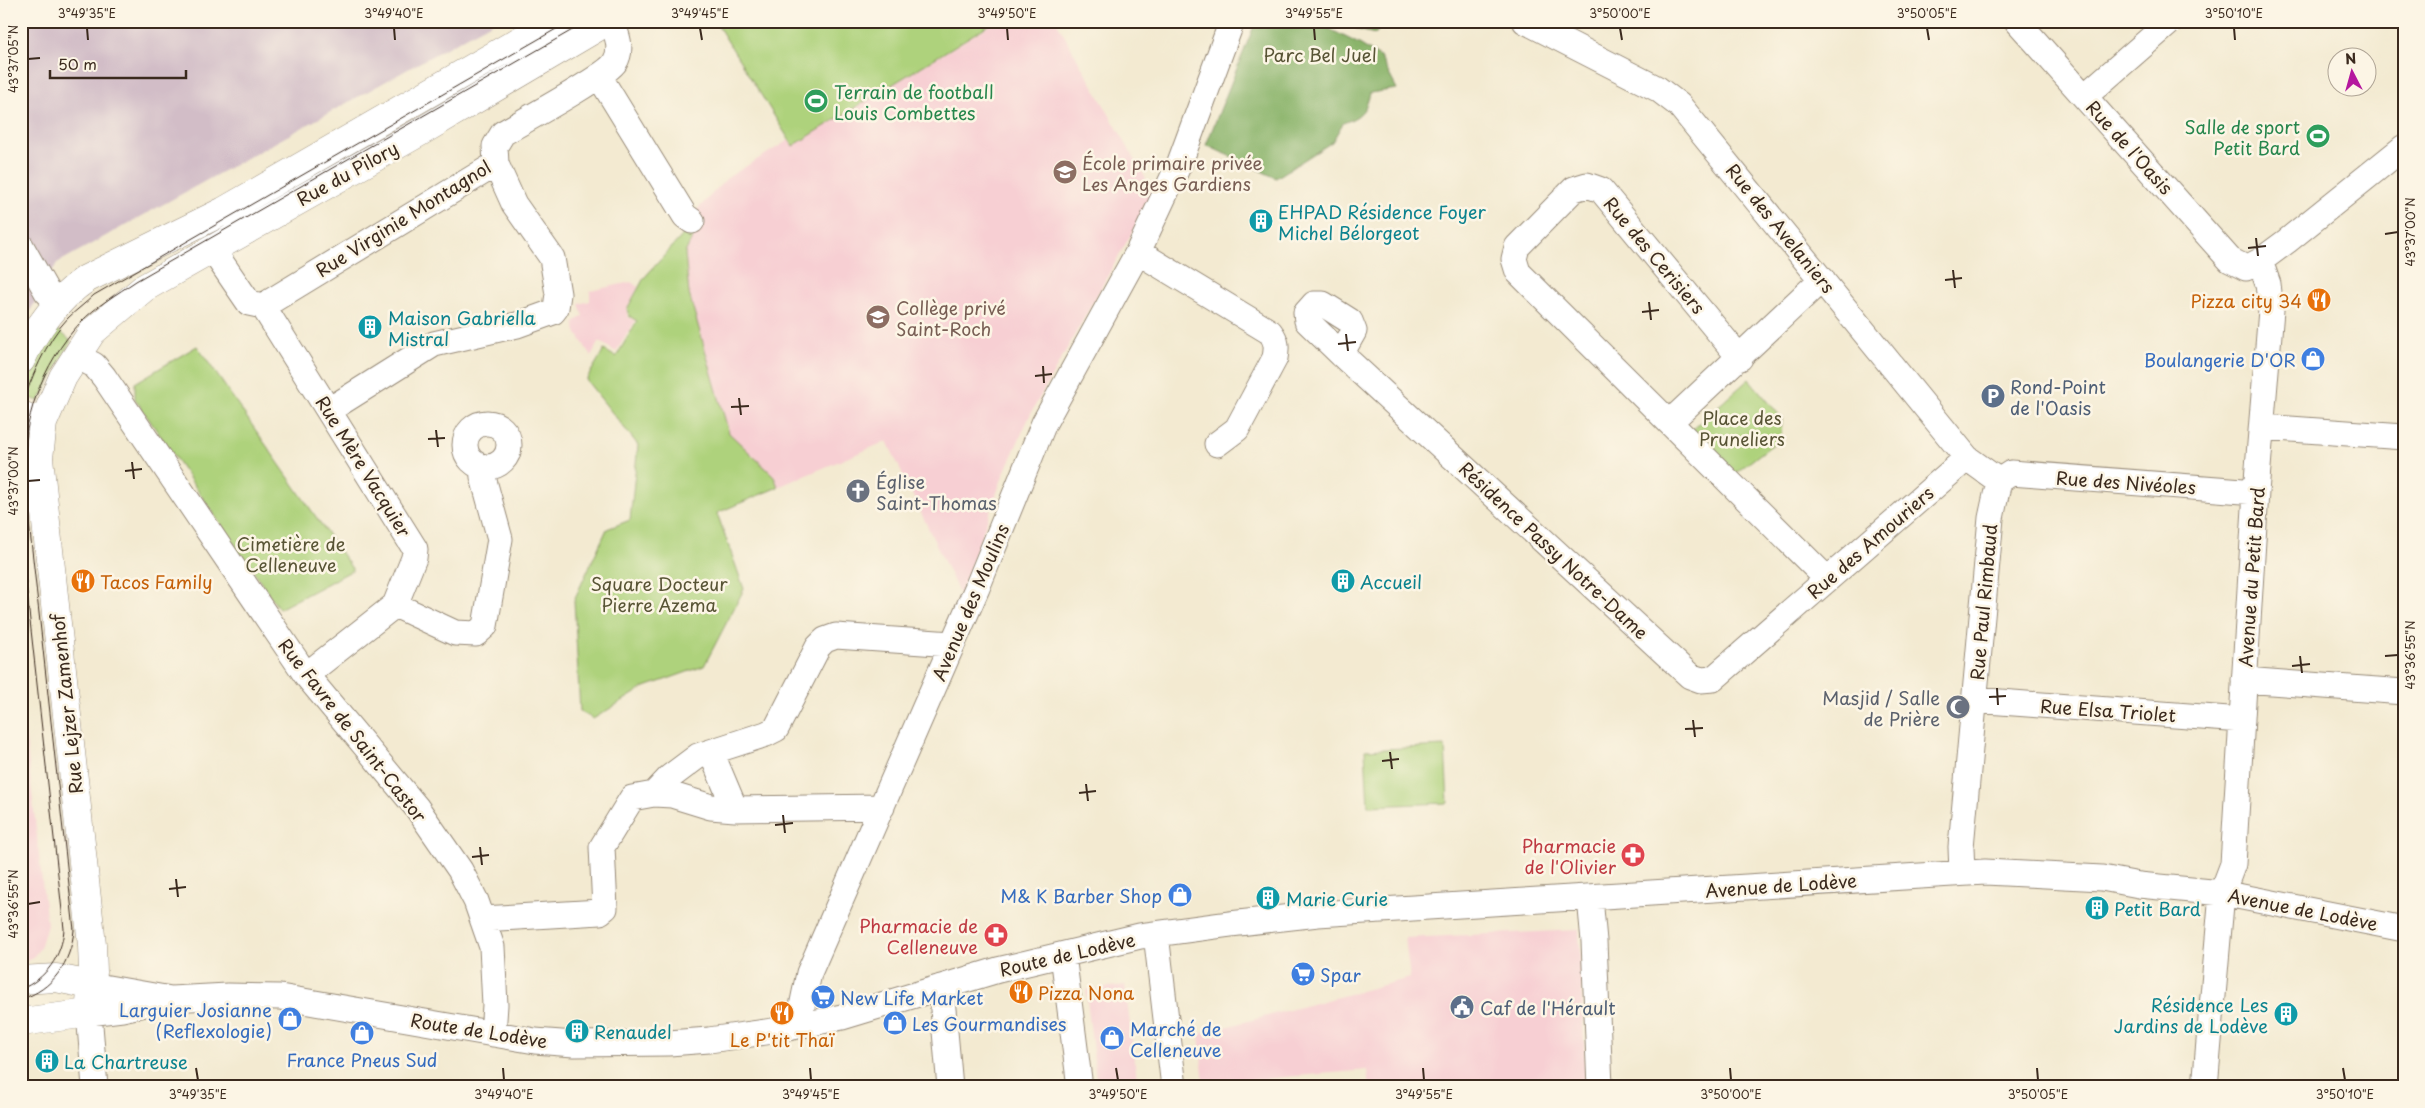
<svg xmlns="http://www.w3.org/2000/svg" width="2425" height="1108" viewBox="0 0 2425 1108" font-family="'Playpen Sans',sans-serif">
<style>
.built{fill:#f7cfd3}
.industrial{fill:#d2bdc7}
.green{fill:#aed27b;stroke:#747e4c}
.forest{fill:#8ab46b;stroke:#626f44}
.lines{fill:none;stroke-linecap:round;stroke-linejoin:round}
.minor-casing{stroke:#978a78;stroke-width:27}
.major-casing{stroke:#978a78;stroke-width:29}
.minor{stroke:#fff;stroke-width:25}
.major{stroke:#fff;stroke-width:28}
.tram{stroke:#3b2a1e;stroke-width:1}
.ticks{fill:none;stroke:#3b2a1e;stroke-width:2}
.labels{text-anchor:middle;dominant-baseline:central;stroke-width:5;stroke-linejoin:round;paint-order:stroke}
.park-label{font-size:18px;fill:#585435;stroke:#fcf5e5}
.leisure-label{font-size:18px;fill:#27864d;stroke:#fcf5e5;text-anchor:start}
.street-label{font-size:18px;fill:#3b2a1e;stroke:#fcf5e5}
.education-label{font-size:18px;fill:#785e54;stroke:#fcf5e5;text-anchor:start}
.culture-label{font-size:18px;fill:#0d838f;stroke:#fcf5e5;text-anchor:start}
.food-label{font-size:18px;fill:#c56008;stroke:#fcf5e5;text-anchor:start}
.shop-label{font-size:18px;fill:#366cbe;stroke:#fcf5e5;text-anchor:start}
.service-label{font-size:18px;fill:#4e5e75;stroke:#fcf5e5;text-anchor:start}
.worship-label{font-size:18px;fill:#5b616d;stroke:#fcf5e5;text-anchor:start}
.health-label{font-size:18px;fill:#be3a42;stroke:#fcf5e5;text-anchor:end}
.neatline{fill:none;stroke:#3b2a1e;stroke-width:2}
.ticks-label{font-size:12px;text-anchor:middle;fill:#3b2a1e}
</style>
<rect width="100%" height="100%" fill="#fcf5e5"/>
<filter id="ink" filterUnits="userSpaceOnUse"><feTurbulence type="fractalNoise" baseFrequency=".02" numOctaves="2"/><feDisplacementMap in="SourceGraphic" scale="10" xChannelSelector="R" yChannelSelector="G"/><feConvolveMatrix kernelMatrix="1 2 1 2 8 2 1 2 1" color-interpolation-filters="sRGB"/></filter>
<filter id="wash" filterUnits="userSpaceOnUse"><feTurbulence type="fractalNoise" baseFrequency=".0096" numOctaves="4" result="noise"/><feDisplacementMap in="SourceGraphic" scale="20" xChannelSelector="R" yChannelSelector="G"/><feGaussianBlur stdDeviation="1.12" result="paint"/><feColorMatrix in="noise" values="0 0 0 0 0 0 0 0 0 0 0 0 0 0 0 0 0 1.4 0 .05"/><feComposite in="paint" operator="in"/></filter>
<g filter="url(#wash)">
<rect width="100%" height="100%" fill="#f3ead1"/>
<path class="built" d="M 997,21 L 1056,21 L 1154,193 L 1031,413 L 1004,473 L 960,595 L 887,441 L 778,487 L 773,476 L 729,433 L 689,294 L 685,253 L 695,232 L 693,214 L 727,178 L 789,140 L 793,146 Z
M 631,282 L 638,287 L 626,309 L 628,317 L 635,321 L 616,352 L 599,341 L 591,356 L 576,332 L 574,322 L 583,316 L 579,304 L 590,301 L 590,291 Z
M 21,696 L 47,925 L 40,948 L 34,956 L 21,965 Z
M 1579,930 L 1586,1087 L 1369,1087 L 1367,1070 L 1204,1084 L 1199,1034 L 1410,978 L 1405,938 Z
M 1125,985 L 1138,1087 L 1097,1087 L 1086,990 Z"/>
<path class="industrial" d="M 21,21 L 495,21 L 57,263 L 21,327 Z"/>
<path class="green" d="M 715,21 L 995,21 L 793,146 Z
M 688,225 L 695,232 L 685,253 L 689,294 L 729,433 L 774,476 L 778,487 L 717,513 L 744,589 L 704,666 L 645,687 L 593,719 L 580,711 L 574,600 L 607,529 L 630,520 L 638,445 L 586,380 L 604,350 L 616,357 L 637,321 L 629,316 L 627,309 L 644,278 L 682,236 Z
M 53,328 L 57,329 L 71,341 L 39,401 L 21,395 L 21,392 L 38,353 Z
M 197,346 L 353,570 L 279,609 L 135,399 L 135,383 Z
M 1749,379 L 1782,418 L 1781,438 L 1733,475 L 1689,432 Z
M 1445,746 L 1448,803 L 1368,806 L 1365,750 Z"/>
<path class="forest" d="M 1256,21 L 1314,21 L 1361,45 L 1380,57 L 1397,89 L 1370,93 C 1366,111 1360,117 1343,123 L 1332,142 L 1276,178 L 1206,145 Z
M 1345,21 L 1387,21 L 1375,34 L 1359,30 Z"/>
</g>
<g filter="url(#ink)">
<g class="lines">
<defs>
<path id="minor" d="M 1525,21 L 1658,89 L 1679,105 L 1967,458 L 1999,481
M 2017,21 L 2230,260 L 2246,268 L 2260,261 L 2287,241 L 2404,147
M 599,76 L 685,216 L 692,221
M 2085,96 L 2171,21
M 21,246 L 47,292 L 59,304
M 212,249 L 249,303 L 263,306 L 415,549 L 414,558 L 395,605 L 306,675
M 1138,252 L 1270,332 C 1277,341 1277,347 1275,358 L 1237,429 L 1217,444
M 263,306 L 496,164 L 495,146 L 503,133 C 522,122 608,75 615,62 C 623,49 617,34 611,21
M 1341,354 L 1354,331 L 1350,321 L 1323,304 L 1314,304 L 1306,313 L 1307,321 L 1341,354 L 1690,676 L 1701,680 L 1713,679 L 1967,458
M 76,356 L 94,365 L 104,377 L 306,675 L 417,808 L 460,870 L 476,901 L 492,947 L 495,1005 L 493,1034
M 1740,358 L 1601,190 L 1587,185 L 1574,189 L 1517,247 L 1514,259 L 1518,272 L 1827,579
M 329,410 L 434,344 L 517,325 L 553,312 L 556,308 L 558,294 L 552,258 L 514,204 L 496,164
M 1670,422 L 1822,279
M465 445a22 22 0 1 1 44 0a22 22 0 1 1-44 0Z
M 2262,427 L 2404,437
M 1999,481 L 2011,473 L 2256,492
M 395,605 L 455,633 L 476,634 L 485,626 L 500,539 L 483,477 L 482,467
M 2244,680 L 2404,692
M 1974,700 L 2242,720
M 711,752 L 735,809
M 654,794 L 670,777 L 698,756 L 766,734 L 776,729 L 818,647 L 825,640 L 836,636 L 952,644
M 1962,873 L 1961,847 L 1991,518 L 1999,481
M 1590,898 L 1594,941 L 1600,1087
M 483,919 L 600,912 L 605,908 L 602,847 L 632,798 L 654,794 L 672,795 L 711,807 L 735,809 L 882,807
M 1156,934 L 1174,1087
M 1063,955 L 1080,1087
M 91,985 L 171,999 L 228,996 L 280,997 L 535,1041 L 574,1044 L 669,1043 L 709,1040 L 773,1031 L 842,1017 L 998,970 L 1140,936 L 1230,924 L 1318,914 L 1936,875 L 1985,872 L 2102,878 L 2139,885 L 2222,893 L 2404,929
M 941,987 L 950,1087
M 798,1026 L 809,973 L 977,588 L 1044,423 L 1138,252 L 1180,162 L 1232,21
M 95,1087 L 89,1013 L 122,1009 L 159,1001
M 2205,1087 L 2222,893 L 2233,864 L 2256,492 L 2271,310 L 2268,284 L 2260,261"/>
<path id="major" d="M 21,360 C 35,330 58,298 86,279 L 224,211 L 554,21
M 21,415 L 43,423
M 21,980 L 56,978 L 91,985
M 21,1022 L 89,1013 L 93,972 L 92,945 L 39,458 L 43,423 L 63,377 L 92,332 L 144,288 L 420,132 L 608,21"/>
</defs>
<use href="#minor" class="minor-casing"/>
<use href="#major" class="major-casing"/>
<use href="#minor" class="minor"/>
<use href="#major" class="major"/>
<path class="tram" d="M 21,409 C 30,380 46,341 68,318 C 76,310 86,303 94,295 L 570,21
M 21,539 L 64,929 C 62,956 46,979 21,989
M 21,999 C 53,990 71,962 74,930 L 24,477 C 21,421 42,364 80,323 C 96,306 117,294 136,281 L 588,21"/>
</g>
</g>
<path class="ticks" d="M 87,28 L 88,40M 394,28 L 395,40M 700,28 L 702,40M 1007,28 L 1008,40M 1314,28 L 1315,40M 1620,28 L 1622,40M 1927,28 L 1929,40M 2234,28 L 2235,40M 28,59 L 40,58M 2385,234 L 2398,232M 2256,238 L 2258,256M 2248,248 L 2266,246M 1953,270 L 1955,288M 1945,280 L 1962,278M 1649,302 L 1651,320M 1642,312 L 1659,310M 1346,334 L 1348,351M 1338,344 L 1356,342M 1043,366 L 1044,383M 1035,376 L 1052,374M 739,398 L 741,415M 731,407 L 749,406M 436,430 L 438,447M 428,439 L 445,438M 132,462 L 134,479M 125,471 L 142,469M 28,481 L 40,480M 2300,656 L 2302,673M 2385,656 L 2398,655M 2292,666 L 2310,664M 1997,688 L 1998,705M 1989,697 L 2006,696M 1693,720 L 1695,737M 1685,729 L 1703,728M 1390,752 L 1392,769M 1382,761 L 1399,759M 1086,784 L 1088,801M 1079,793 L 1096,791M 783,815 L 785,833M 775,825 L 793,823M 480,847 L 482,865M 472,857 L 489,855M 176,879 L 178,897M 169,889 L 186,887M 28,904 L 40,902M 196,1068 L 198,1080M 503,1068 L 504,1080M 810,1068 L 811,1080M 1116,1068 L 1118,1080M 1423,1068 L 1424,1080M 1730,1068 L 1731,1080M 2037,1068 L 2038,1080M 2343,1068 L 2345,1080"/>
<defs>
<symbol id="stadium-disc" viewBox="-11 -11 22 22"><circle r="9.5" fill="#2e9e5b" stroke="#fcf5e5"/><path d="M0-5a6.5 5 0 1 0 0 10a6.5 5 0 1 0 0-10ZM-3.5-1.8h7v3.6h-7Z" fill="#fff"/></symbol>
<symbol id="school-disc" viewBox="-11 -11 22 22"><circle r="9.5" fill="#8d6e63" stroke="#fcf5e5"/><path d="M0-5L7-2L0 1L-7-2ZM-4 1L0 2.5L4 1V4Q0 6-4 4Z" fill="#fff"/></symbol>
<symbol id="building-disc" viewBox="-11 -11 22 22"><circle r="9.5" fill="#0f9aa8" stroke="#fcf5e5"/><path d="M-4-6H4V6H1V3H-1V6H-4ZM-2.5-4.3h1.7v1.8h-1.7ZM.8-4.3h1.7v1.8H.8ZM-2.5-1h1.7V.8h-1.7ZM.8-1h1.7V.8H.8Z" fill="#fff"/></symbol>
<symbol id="restaurant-disc" viewBox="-11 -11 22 22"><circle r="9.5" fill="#e8710a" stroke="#fcf5e5"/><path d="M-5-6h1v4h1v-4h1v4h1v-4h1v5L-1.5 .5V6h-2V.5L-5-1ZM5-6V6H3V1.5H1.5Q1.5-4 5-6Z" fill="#fff"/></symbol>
<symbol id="shop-disc" viewBox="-11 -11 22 22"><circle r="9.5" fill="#3f7fe0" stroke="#fcf5e5"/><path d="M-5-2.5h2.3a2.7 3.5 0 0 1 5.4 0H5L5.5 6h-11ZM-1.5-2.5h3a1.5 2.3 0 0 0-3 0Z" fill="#fff"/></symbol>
<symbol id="parking-disc" viewBox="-11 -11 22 22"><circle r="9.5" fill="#5c6f8a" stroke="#fcf5e5"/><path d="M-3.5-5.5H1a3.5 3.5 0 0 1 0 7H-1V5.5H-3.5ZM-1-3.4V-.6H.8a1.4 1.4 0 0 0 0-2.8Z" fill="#fff"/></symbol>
<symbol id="church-disc" viewBox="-11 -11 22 22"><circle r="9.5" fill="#6b7280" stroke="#fcf5e5"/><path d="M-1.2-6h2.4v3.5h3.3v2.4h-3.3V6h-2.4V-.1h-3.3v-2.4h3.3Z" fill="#fff"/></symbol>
<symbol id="mosque-disc" viewBox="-11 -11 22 22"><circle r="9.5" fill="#6b7280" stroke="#fcf5e5"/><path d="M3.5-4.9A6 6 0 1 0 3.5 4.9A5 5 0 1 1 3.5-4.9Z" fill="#fff"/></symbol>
<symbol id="pharmacy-disc" viewBox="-11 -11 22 22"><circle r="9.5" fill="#e0444e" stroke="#fcf5e5"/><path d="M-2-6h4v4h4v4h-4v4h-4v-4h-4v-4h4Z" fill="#fff"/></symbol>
<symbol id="supermarket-disc" viewBox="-11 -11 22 22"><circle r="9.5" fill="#3f7fe0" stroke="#fcf5e5"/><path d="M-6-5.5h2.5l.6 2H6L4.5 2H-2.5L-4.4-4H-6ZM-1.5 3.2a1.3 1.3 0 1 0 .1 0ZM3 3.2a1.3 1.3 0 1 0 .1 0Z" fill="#fff"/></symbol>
<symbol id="civic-disc" viewBox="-11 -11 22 22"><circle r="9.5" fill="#5c6f8a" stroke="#fcf5e5"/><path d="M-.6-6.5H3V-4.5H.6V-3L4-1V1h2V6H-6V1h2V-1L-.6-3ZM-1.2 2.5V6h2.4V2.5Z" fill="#fff"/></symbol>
</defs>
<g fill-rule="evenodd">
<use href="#stadium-disc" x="802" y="87" width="28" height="28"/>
<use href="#stadium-disc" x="2304" y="122" width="28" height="28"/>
<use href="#school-disc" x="1051" y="158" width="28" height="28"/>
<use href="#building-disc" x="1247" y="207" width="28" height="28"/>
<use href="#restaurant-disc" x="2305" y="286" width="28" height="28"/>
<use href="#school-disc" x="864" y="303" width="28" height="28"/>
<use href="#building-disc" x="356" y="313" width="28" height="28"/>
<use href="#shop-disc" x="2299" y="345" width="28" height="28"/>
<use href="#parking-disc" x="1979" y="382" width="28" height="28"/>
<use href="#church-disc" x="844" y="477" width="28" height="28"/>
<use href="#restaurant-disc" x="69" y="567" width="28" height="28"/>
<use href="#building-disc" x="1329" y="567" width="28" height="28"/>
<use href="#mosque-disc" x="1944" y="693" width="28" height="28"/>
<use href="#pharmacy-disc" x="1619" y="841" width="28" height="28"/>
<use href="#shop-disc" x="1166" y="881" width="28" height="28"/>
<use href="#building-disc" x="1254" y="884" width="28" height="28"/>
<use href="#building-disc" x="2083" y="894" width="28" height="28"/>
<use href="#pharmacy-disc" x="982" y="921" width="28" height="28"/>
<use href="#supermarket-disc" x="1289" y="960" width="28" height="28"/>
<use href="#restaurant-disc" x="1007" y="978" width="28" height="28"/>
<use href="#supermarket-disc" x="809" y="983" width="28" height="28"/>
<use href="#civic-disc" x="1448" y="993" width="28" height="28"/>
<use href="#restaurant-disc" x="768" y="999" width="28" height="28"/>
<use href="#building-disc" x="2272" y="1000" width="28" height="28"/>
<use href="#shop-disc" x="276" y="1005" width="28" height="28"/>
<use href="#shop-disc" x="881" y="1009" width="28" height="28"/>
<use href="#building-disc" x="563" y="1017" width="28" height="28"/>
<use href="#shop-disc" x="348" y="1019" width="28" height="28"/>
<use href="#shop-disc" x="1098" y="1024" width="28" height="28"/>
<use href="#building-disc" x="33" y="1047" width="28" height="28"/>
</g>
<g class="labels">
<g class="park-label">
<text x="1320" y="54">Parc Bel Juel</text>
<text x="1742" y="417">Place des<tspan x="1742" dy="21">Pruneliers</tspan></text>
<text x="291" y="543">Cimetière de<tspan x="291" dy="21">Celleneuve</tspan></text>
<text x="659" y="583">Square Docteur<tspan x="659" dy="21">Pierre Azema</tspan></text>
</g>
<g class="leisure-label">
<text x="834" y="91">Terrain de football<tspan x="834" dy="21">Louis Combettes</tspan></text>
<text x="2300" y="126" text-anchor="end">Salle de sport<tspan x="2300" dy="21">Petit Bard</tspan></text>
</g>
<g class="street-label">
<text transform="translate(2130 147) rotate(48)">Rue de l'Oasis</text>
<text transform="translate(347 173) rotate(-29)">Rue du Pilory</text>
<text transform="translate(403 218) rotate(-32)">Rue Virginie Montagnol</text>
<text transform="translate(1781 228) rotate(51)">Rue des Avelaniers</text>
<text transform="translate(1655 255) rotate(50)">Rue des Cerisiers</text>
<text transform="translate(364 466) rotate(58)">Rue Mère Vacquier</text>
<text transform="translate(2126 482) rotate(4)">Rue des Nivéoles</text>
<text transform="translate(1870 542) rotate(-41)">Rue des Amouriers</text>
<text transform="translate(1554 550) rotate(43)">Résidence Passy Notre-Dame</text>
<text transform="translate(2251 577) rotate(-86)">Avenue du Petit Bard</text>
<text transform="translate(970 602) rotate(-67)">Avenue des Moulins</text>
<text transform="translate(1983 602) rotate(-85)">Rue Paul Rimbaud</text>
<text transform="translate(66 704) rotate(-96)">Rue Lejzer Zamenhof</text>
<text transform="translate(2108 710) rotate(4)">Rue Elsa Triolet</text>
<text transform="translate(353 730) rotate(52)">Rue Favre de Saint-Castor</text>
<text transform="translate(1781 885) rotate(-4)">Avenue de Lodève</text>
<text transform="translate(2303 909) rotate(11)">Avenue de Lodève</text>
<text transform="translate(1067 954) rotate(-13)">Route de Lodève</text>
<text transform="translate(479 1030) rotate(9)">Route de Lodève</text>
</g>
<g class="education-label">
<text x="1082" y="162">École primaire privée<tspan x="1082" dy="21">Les Anges Gardiens</tspan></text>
<text x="896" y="307">Collège privé<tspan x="896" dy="21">Saint-Roch</tspan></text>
</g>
<g class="culture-label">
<text x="1278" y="211">EHPAD Résidence Foyer<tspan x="1278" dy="21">Michel Bélorgeot</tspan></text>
<text x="388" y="317">Maison Gabriella<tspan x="388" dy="21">Mistral</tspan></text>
<text x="1360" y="581">Accueil</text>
<text x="1286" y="898">Marie Curie</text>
<text x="2114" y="908">Petit Bard</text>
<text x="2268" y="1004" text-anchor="end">Résidence Les<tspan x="2268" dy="21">Jardins de Lodève</tspan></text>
<text x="594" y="1031">Renaudel</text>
<text x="64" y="1061">La Chartreuse</text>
</g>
<g class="food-label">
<text x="2302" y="300" text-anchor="end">Pizza city 34</text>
<text x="100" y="581">Tacos Family</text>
<text x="1038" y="992">Pizza Nona</text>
<text x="782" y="1039" text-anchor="middle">Le P'tit Thaï</text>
</g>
<g class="shop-label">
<text x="2296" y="359" text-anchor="end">Boulangerie D'OR</text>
<text x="1162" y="895" text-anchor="end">M&amp; K Barber Shop</text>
<text x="1320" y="974">Spar</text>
<text x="840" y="997">New Life Market</text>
<text x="272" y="1009" text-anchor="end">Larguier Josianne<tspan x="272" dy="21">(Reflexologie)</tspan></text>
<text x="912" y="1023">Les Gourmandises</text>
<text x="1130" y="1028">Marché de<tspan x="1130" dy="21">Celleneuve</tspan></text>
<text x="362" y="1059" text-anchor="middle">France Pneus Sud</text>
</g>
<g class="service-label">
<text x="2010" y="386">Rond-Point<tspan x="2010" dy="21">de l'Oasis</tspan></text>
<text x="1480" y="1007">Caf de l'Hérault</text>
</g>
<g class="worship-label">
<text x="876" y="481">Église<tspan x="876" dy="21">Saint-Thomas</tspan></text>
<text x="1940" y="697" text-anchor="end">Masjid / Salle<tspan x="1940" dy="21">de Prière</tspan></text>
</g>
<g class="health-label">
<text x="1616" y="845">Pharmacie<tspan x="1616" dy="21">de l'Olivier</tspan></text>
<text x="978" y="925">Pharmacie de<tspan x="978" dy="21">Celleneuve</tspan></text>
</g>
</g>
<rect width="2425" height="1108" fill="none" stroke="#fcf5e5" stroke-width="55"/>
<g transform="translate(2352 72) rotate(354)"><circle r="24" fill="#fcf5e5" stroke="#afa495"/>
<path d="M0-4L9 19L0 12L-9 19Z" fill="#b5179e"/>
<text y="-8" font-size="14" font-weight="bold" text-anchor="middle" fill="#3b2a1e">N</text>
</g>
<path d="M50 70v8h136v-8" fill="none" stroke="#3b2a1e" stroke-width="2.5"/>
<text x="58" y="70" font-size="15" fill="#3b2a1e" stroke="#fcf5e5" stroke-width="4" paint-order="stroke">50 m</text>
<rect x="28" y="28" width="2370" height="1052" class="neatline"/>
<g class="ticks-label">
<text x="87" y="18">3°49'35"E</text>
<text x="394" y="18">3°49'40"E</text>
<text x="700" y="18">3°49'45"E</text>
<text x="1007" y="18">3°49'50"E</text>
<text x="1314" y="18">3°49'55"E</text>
<text x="1620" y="18">3°50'00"E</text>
<text x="1927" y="18">3°50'05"E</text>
<text x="2234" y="18">3°50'10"E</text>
<text transform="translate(14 59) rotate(-90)" y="4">43°37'05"N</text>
<text transform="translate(2411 232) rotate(-90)" y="4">43°37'00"N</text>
<text transform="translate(14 481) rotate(-90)" y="4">43°37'00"N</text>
<text transform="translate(2411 655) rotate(-90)" y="4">43°36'55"N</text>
<text transform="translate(14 904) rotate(-90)" y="4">43°36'55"N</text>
<text x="198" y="1099">3°49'35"E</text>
<text x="504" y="1099">3°49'40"E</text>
<text x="811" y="1099">3°49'45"E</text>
<text x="1118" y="1099">3°49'50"E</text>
<text x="1424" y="1099">3°49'55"E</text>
<text x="1731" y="1099">3°50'00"E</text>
<text x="2038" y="1099">3°50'05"E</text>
<text x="2345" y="1099">3°50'10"E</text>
</g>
</svg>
